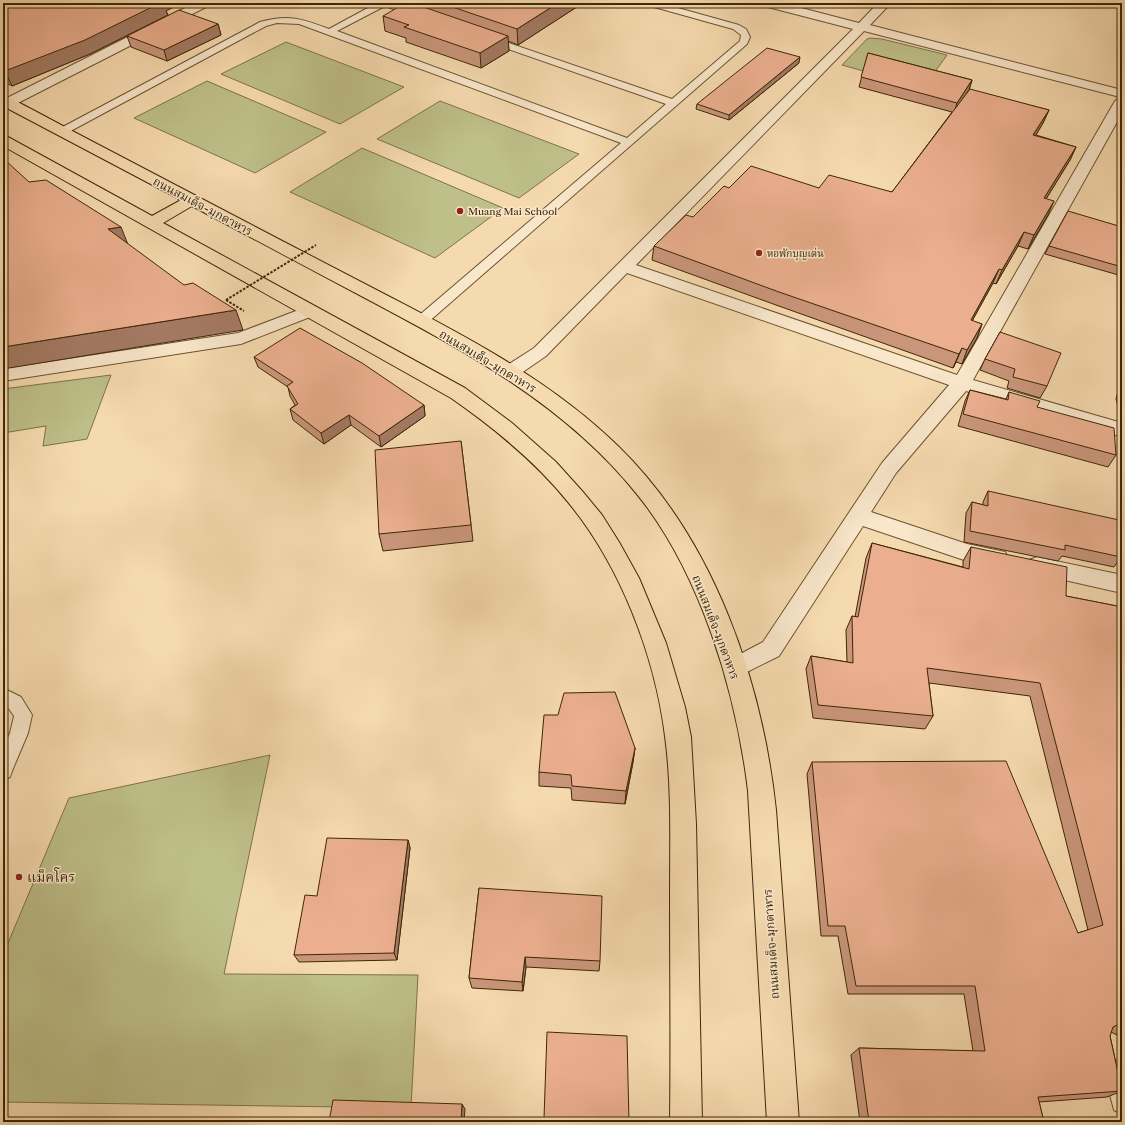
<svg xmlns="http://www.w3.org/2000/svg" width="1125" height="1125" viewBox="0 0 1125 1125" font-family="'Libre Caslon Text','Noto Serif Thai',serif">
<style>
.green{fill:#bebf89;stroke:#7e7348}
.lines{fill:none;stroke-linecap:round;stroke-linejoin:round}
.lane-casing{stroke:#6c5430;stroke-width:2}
.street-casing{stroke:#6c5430;stroke-width:2}
.primary-casing{stroke:#3e2706;stroke-width:2}
.path{stroke:#3e2706;stroke-width:2;stroke-dasharray:2.5 1.5;stroke-linecap:butt}
.lane{fill:#f9e7cb;fill-rule:evenodd}
.street{fill:#f9e7cb;fill-rule:evenodd}
.primary{fill:#f6daaf;fill-rule:evenodd}
.path-bridge{stroke:#3e2706;stroke-width:2;stroke-dasharray:2.5 1.5;stroke-linecap:butt}
.wall{fill:#ca967b;stroke:#3e2706}
.shaded-wall{fill:#a47a64;stroke:#3e2706}
.building{fill:#ebaf8f;stroke:#3e2706}
.poi-dot{fill:#8f2418;stroke:#f9e7cb;stroke-width:1.5}
.labels{text-anchor:middle;dominant-baseline:central;stroke-width:3;stroke-linejoin:round;paint-order:stroke}
.far-poi-label{font-size:10px;fill:#3e2706;stroke:#f9e7cb;text-anchor:start}
.street-label{font-size:12px;fill:#3e2706;stroke:#f9e7cb}
.near-poi-label{font-size:14px;fill:#3e2706;stroke:#f9e7cb;text-anchor:start}
</style>
<rect width="100%" height="100%" fill="#f6daaf"/>
<filter id="stains"><feTurbulence type="fractalNoise" baseFrequency=".005" numOctaves="4"/><feColorMatrix values="0 0 0 0 .2 0 0 0 0 .09 0 0 0 0 .02 0 0 0 .5 -.17"/></filter>
<radialGradient id="worn" r=".72"><stop offset=".6" stop-color="#630" stop-opacity="0"/><stop offset="1" stop-color="#630" stop-opacity=".3"/></radialGradient>
<path class="green" d="M 870,38 L 882,39 L 947,55 L 934,73 L 881,76 L 842,65 L 867,39 Z
M 286,42 L 404,87 L 340,124 L 221,74 Z
M 207,81 L 326,132 L 255,173 L 134,118 Z
M 440,101 L 579,154 L 519,198 L 377,139 Z
M 362,148 L 503,208 L 435,258 L 290,192 Z
M 111,375 L 87,439 L 43,446 L 46,426 L 3,433 L 3,389 Z
M 270,755 L 224,974 L 418,975 L 411,1108 L 3,1102 L 3,955 L 69,798 Z"/>
<g class="lines">
<defs>
<path id="lane" d="M 377,3 L 393,3 L 420,12 L 421,14 L 417,17 L 385,6 L 337,31 L 627,138 L 666,104 L 485,41 L 483,39 L 485,37 L 491,37 L 672,99 L 740,41 L 741,35 L 733,29 L 647,5 L 646,3 L 660,3 L 739,25 L 746,29 L 750,37 L 747,44 L 426,324 L 416,324 L 415,321 L 416,318 L 621,143 L 299,24 L 277,23 L 266,26 L 65,134 L 57,134 L 56,132 L 57,130 L 260,22 C 289,14 302,19 329,29 Z
M 3,688 L 21,697 L 32,715 L 28,733 L 12,771 L 10,777 L 3,780 L 3,749 L 10,733 L 14,716 L 9,709 L 3,705 Z
M 1115,1061 L 1122,1064 L 1122,1114 L 1114,1110 L 1104,1072 L 1107,1064 Z"/>
<path id="street" d="M 195,3 L 210,3 L 208,6 L 12,106 L 3,106 L 3,100 Z
M 762,3 L 782,3 L 859,23 L 878,3 L 891,3 L 870,25 L 1122,90 L 1122,113 L 973,380 L 1122,423 L 1122,437 L 966,391 L 896,473 L 871,512 L 967,544 L 1005,552 L 1008,558 L 1005,564 L 997,567 L 967,561 L 863,526 L 779,656 L 735,678 L 727,675 L 723,668 L 727,661 L 763,642 L 882,463 L 949,385 L 627,273 L 546,356 L 517,376 L 510,378 L 503,376 L 501,372 L 503,368 L 534,348 L 853,29 L 764,6 ZM 864,31 L 1120,97 L 1115,101 L 957,375 L 636,265 Z
M 309,306 L 315,307 L 318,311 L 315,315 L 241,344 L 3,381 L 3,369 L 238,333 Z
M 1037,557 L 1122,575 L 1122,593 L 1029,572 L 1026,566 L 1029,560 Z"/>
<path id="primary" d="M 3,96 C 14,99 23,105 33,110 C 48,118 63,126 78,134 C 134,163 190,193 246,222 C 294,247 342,272 390,297 C 471,339 554,383 619,447 C 714,540 762,680 776,810 L 799,1122 L 767,1122 L 748,791 C 736,691 700,571 636,493 C 565,405 465,351 367,299 C 308,268 250,237 192,206 L 163,223 L 465,388 L 512,423 L 556,462 L 583,492 L 602,515 L 619,542 L 639,578 L 666,643 L 685,707 L 691,737 L 696,824 L 702,1122 L 670,1122 C 671,1046 670,969 670,893 C 670,841 672,788 665,736 C 655,655 620,565 568,502 C 535,461 494,428 451,398 L 3,146 L 3,136 L 8,137 L 152,216 L 181,200 L 3,106 Z"/>
</defs>
<use href="#lane" class="lane-casing"/>
<use href="#street" class="street-casing"/>
<use href="#primary" class="primary-casing"/>
<path class="path" d="M 226,300 L 244,311"/>
<use href="#lane" class="lane"/>
<use href="#street" class="street"/>
<use href="#primary" class="primary"/>
<path class="path-bridge" d="M 226,300 L 316,245"/>
</g>
<path class="wall" d="M 3,3 L 166,11 L 168,15 L 90,54 L 12,86 L 3,81 Z
M 418,3 L 583,3 L 518,45 L 508,41 L 509,51 L 481,68 L 406,42 L 406,38 L 385,31 L 383,16 L 418,5 Z
M 218,24 L 221,35 L 167,61 L 131,47 L 127,36 Z
M 868,53 L 972,80 L 969,90 L 1049,110 L 1043,123 L 1036,135 L 1076,147 L 1070,160 L 1046,199 L 1048,215 L 1028,249 L 1018,246 L 996,284 L 993,283 L 972,321 L 982,324 L 977,338 L 962,364 L 956,362 L 953,368 L 776,305 L 652,260 L 654,246 L 693,217 L 729,188 L 819,188 L 892,192 L 952,112 L 859,87 Z
M 799,63 L 729,120 L 696,109 L 697,104 Z
M 1122,227 L 1122,276 L 1045,254 L 1049,246 Z
M 1000,332 L 1047,386 L 1040,398 L 1007,388 L 1009,381 L 980,370 L 985,359 Z
M 254,357 L 424,405 L 425,416 L 381,447 L 351,425 L 324,444 L 293,420 L 290,409 L 295,405 L 290,396 L 288,387 L 258,367 Z
M 1122,378 L 1122,420 L 1116,399 Z
M 970,390 L 1006,399 L 1009,392 L 1037,407 L 1116,455 L 1108,467 L 958,426 L 965,401 Z
M 461,441 L 473,541 L 383,551 L 379,534 Z
M 988,491 L 1121,557 L 1114,567 L 1062,556 L 1058,561 L 964,542 L 966,513 L 972,502 L 983,505 L 983,502 Z
M 872,543 L 963,567 L 963,561 L 971,547 L 1066,596 L 1122,607 L 1122,1050 L 1117,1035 L 1111,1032 L 1110,1036 L 1122,1091 L 1107,1097 L 1039,1102 L 1044,1122 L 860,1122 L 851,1055 L 859,1048 L 973,1051 L 964,994 L 848,994 L 838,936 L 821,936 L 807,774 L 812,762 L 1078,933 L 1088,930 L 1030,696 L 929,683 L 933,716 L 925,729 L 813,718 L 806,669 L 811,656 L 847,662 L 846,630 L 852,616 L 855,617 L 866,558 Z
M 635,748 L 633,762 L 625,804 L 572,800 L 571,788 L 539,786 L 539,772 Z
M 408,840 L 410,848 L 397,960 L 299,962 L 294,955 L 317,896 Z
M 479,888 L 600,961 L 599,971 L 526,967 L 523,991 L 472,988 L 469,978 Z"/>
<path class="shaded-wall" d="M 158,3 L 182,3 L 166,11 L 168,15 L 90,54 L 12,86 L 5,71 Z
M 558,3 L 583,3 L 518,45 L 517,29 Z
M 218,24 L 221,35 L 167,61 L 164,50 Z
M 508,36 L 509,51 L 481,68 L 480,53 Z
M 800,57 L 799,63 L 729,120 L 729,115 Z
M 972,80 L 969,90 L 954,113 L 957,103 Z
M 1049,110 L 1043,123 L 1028,148 L 1033,135 Z
M 1076,147 L 1070,160 L 1038,212 L 1044,198 Z
M 1054,201 L 1048,215 L 1028,249 L 1034,235 Z
M 121,227 L 129,247 L 108,229 Z
M 1024,232 L 1018,246 L 996,284 L 1002,270 Z
M 999,269 L 993,283 L 965,334 L 971,320 Z
M 236,310 L 243,330 L 3,369 L 3,347 Z
M 982,324 L 977,338 L 962,364 L 967,350 Z
M 962,348 L 956,362 L 953,368 L 959,354 Z
M 424,405 L 425,416 L 381,447 L 379,436 Z
M 349,415 L 351,425 L 324,444 L 321,433 Z
M 635,748 L 633,762 L 625,804 L 626,791 Z
M 408,840 L 410,848 L 397,960 L 394,953 Z
M 525,957 L 526,967 L 523,991 L 522,982 Z
M 462,1104 L 465,1109 L 464,1122 L 461,1121 Z"/>
<path class="building" d="M 3,3 L 160,3 L 85,40 L 5,71 L 3,70 Z
M 405,3 L 412,3 L 508,36 L 480,53 L 404,27 L 409,25 L 383,16 Z
M 441,3 L 558,3 L 517,29 Z
M 179,10 L 218,24 L 164,50 L 127,36 Z
M 767,48 L 800,57 L 729,115 L 697,104 Z
M 868,53 L 972,80 L 957,103 L 861,77 Z
M 970,89 L 1049,110 L 1033,135 L 1076,147 L 1044,198 L 1054,201 L 1034,235 L 1024,232 L 1002,270 L 999,269 L 971,320 L 982,324 L 967,350 L 962,348 L 959,354 L 779,292 L 654,246 L 686,215 L 693,217 L 724,186 L 729,188 L 751,166 L 819,188 L 829,175 L 892,192 Z
M 6,161 L 29,182 L 46,180 L 121,227 L 108,229 L 184,285 L 193,283 L 236,310 L 3,347 L 3,162 Z
M 1068,211 L 1122,227 L 1122,267 L 1049,246 Z
M 300,328 L 362,363 L 424,405 L 379,436 L 349,415 L 321,433 L 290,409 L 298,404 L 287,386 L 293,382 L 254,357 Z
M 1000,332 L 1061,353 L 1047,386 L 1013,377 L 1015,369 L 985,359 Z
M 970,390 L 1008,400 L 1009,392 L 1040,401 L 1037,407 L 1114,428 L 1116,455 L 963,414 Z
M 461,441 L 471,525 L 379,534 L 375,450 Z
M 988,491 L 1119,520 L 1121,557 L 1065,545 L 1065,550 L 970,531 L 972,502 L 988,506 Z
M 872,543 L 969,569 L 971,547 L 1067,567 L 1066,596 L 1122,607 L 1122,1023 L 1113,1027 L 1110,1036 L 1122,1091 L 1038,1097 L 1044,1122 L 869,1122 L 859,1048 L 985,1051 L 975,986 L 856,986 L 845,926 L 828,926 L 812,762 L 1006,761 L 1078,933 L 1103,925 L 1040,683 L 927,668 L 933,716 L 818,705 L 811,656 L 853,663 L 852,616 L 858,617 Z
M 615,692 L 635,748 L 626,791 L 572,786 L 571,775 L 539,772 L 544,715 L 558,715 L 564,693 Z
M 327,838 L 408,840 L 394,953 L 294,955 L 305,895 L 317,896 Z
M 479,888 L 602,896 L 600,961 L 525,957 L 522,982 L 469,978 Z
M 547,1032 L 627,1036 L 629,1122 L 329,1122 L 333,1100 L 462,1104 L 461,1121 L 544,1118 Z"/>
<g class="poi-dot">
<circle cx="460" cy="211" r="4"/>
<circle cx="759" cy="253" r="4"/>
<circle cx="19" cy="877" r="4"/>
</g>
<g class="labels">
<g class="far-poi-label">
<text x="468" y="211">Muang Mai School</text>
<text x="767" y="253">หอพักบุญเด่น</text>
</g>
<g class="street-label">
<text transform="translate(203 206) rotate(28)">ถนนสมเด็จ-มุกดาหาร</text>
<text transform="translate(488 361) rotate(31)">ถนนสมเด็จ-มุกดาหาร</text>
<text transform="translate(716 627) rotate(69)">ถนนสมเด็จ-มุกดาหาร</text>
<text transform="translate(771 944) rotate(-94)">ถนนสมเด็จ-มุกดาหาร</text>
</g>
<g class="near-poi-label">
<text x="27" y="877">แม็คโคร</text>
</g>
</g>
<rect width="1125" height="1125" fill="none" stroke="#f6daaf" stroke-width="16"/>
<rect x="4" y="4" width="1117" height="1117" fill="none" stroke="#3e2706" stroke-width="2"/>
<rect x="8" y="8" width="1109" height="1109" fill="none" stroke="#3e2706"/>
<rect width="100%" height="100%" filter="url(#stains)"/>
<rect width="100%" height="100%" fill="url(#worn)"/>
</svg>
